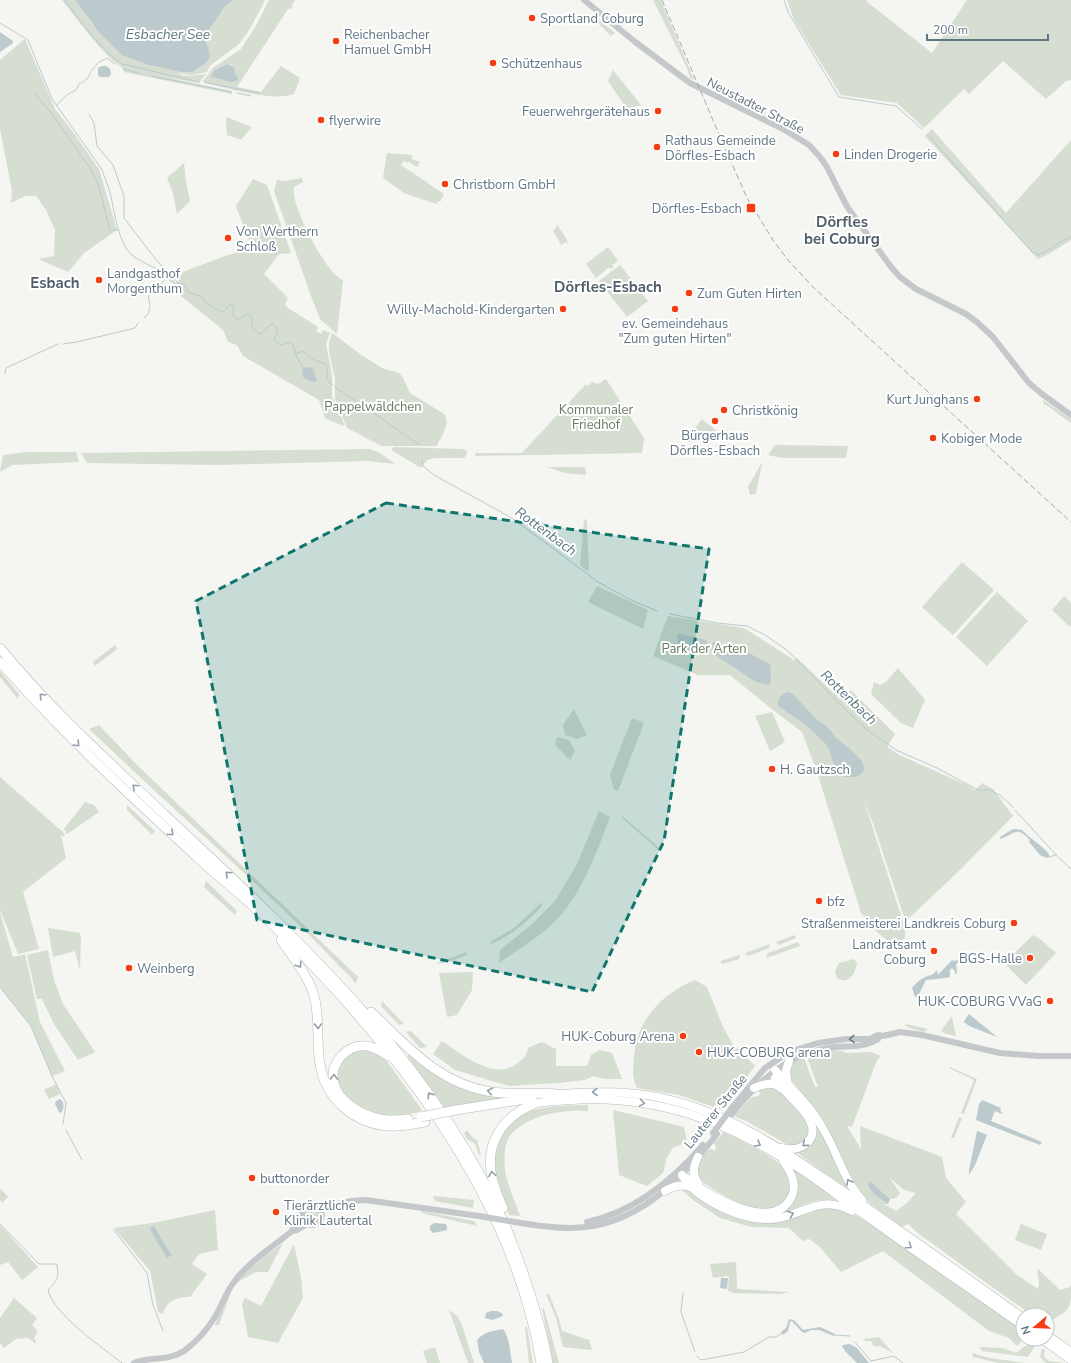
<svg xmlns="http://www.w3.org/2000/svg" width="1071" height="1363" viewBox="0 0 1071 1363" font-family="'Nunito Sans',sans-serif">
<rect width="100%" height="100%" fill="#f5f5f1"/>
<!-- green -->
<g fill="#d6ddd1" fill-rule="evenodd">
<path d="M62,0H75L94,25L96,29L149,65L180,72H193L206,63L208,46L203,37L214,23L225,6L233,0H265L250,29L239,44L211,65H210L207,72L192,75L177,73C186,78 196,75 206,74L199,83L160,76L232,91V94L124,72C122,65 116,64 111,59C93,41 78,20 62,0Z"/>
<path d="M269,0H295L291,6H293L292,8L288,9L237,87L261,92L281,66L300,78L294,94C274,102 227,88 205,83L203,81L213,68L241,49L257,24ZM230,64L235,68L234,72L222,80L213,78L214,70L225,65Z"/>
<path d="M653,0H661L694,80L690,78L687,68Z"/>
<path d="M787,0H867L866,1L932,53L967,0H1071V80L1066,81L1046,99L1003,61L969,94L964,89L924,128L897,103L841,95L794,20Z"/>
<path d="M593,15L615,33L611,36L592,17Z"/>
<path d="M25,39L55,109L73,132L99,169L117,230L84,253L68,272L38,259L54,256L55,230L46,210L36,196H25L11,203L12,191L0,129V60Z"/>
<path d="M613,70L641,105L627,109L608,81Z"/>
<path d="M226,117L252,127L241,140L227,135Z"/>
<path d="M932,129L1006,213L1071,140V240L1047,255L1038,259L925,136Z"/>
<path d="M387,153L412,155V159L420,162L417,167L409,162L408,163L404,161L401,165L444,194L440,202L438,201L436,204L404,193L383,178Z"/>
<path d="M184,163L186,182L190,201L177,214L173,193L167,178Z"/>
<path d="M302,178L303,182L294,187C294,190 294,193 294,196C297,214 326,274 343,280L337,334L320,319L311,296L274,191L277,180L285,181Z"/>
<path d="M253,179L267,185L291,253L279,254L264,274L288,298L285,304L288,308L318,327L316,331L321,334L323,330L330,333L326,344L332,375V396L344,424L343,426L325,418L319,400L243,356L237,345L228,342L223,330L181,296L184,292L168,280V278L171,277L177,284L183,272L225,256L252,248L236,206Z"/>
<path d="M557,225L558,226L566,238L568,244L565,242L561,245L553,230L556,228Z"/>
<path d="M608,247L618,261L612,265L614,267L611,269L609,267L596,278L586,264Z"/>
<path d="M620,265L648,301L627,317L599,281Z"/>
<path d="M332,333L360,354L382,368L399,373L402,376L410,393L444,414C451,424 441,436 437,446H382L347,428L335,399V379L329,352V343Z"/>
<path d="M606,379L644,438L642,453L475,456L476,453H522L586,384L588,386L592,382L598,384Z"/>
<path d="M1043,400L1071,419V423L1045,404L1044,405Z"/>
<path d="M702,419L718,432L710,442H684Z"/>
<path d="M775,445L848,446L846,458H782L768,455Z"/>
<path d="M394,447L463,449L466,450L467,453L465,457L462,458H435L427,460L421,468L391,450Z"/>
<path d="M370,449L380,453L395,464L368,461L215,465L87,463L81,453Z"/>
<path d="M27,452H76L79,462L12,465L0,472L3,455Z"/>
<path d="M761,464H762L756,493L755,494L750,495L748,487Z"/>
<path d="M547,467H585L586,475L565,473Z"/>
<path d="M584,519L586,520L587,522L589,569L587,571L580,565Z"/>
<path d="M962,562L994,590L953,635L922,607Z"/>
<path d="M597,586L648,610L643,629L588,602Z"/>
<path d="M997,592L1028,621L987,666L956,637Z"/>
<path d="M1064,596L1071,603V625L1070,627L1052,610Z"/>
<path d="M668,616L744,628L794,660L797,658L840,699L851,690L895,734L887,747L899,755L967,785L975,790L982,783L993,789L1013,816L961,869L907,920H905L874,826L863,798L905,928V938L893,945L877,932L861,913L817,772L802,732L773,710L730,675H698L653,656Z"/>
<path d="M115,645L117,649L95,666L93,662Z"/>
<path d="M898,668L925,700L913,728L901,723L871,694L874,682L880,685L886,682Z"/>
<path d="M0,671L19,694L18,699L0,677Z"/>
<path d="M574,709L587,735L577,739L565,735L563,725Z"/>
<path d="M772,712L785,742L770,751L755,716Z"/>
<path d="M632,718L644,723L618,791L614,790L610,775Z"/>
<path d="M99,725L136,764L358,977L355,984C352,976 345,972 339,966C325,951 310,935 295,921C227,856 157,794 89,729Z"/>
<path d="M557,737L569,740L575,751L570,760L555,745Z"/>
<path d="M0,777L64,833L65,836L64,837L62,835H61L66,858L23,892L39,949L18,954L0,910Z"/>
<path d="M85,802L94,805L99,812L67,834L64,829Z"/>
<path d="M127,805L155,831L152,835L127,810Z"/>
<path d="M599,811L610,817C595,856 580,901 547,929C532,941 515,952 499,963L500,950L531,925L555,901L577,864Z"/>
<path d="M622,816L655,844L660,850L659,851L653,845L621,817Z"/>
<path d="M206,881L237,911L235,915L204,887Z"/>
<path d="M542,902V906C526,923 513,934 492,944L490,942L514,928Z"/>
<path d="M0,912L13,957L25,954L40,1022L65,1071L52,1076L31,1026L0,987Z"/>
<path d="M48,928L80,933L81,939L80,970L75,951L53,957Z"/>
<path d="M795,935L796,938L779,945L776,942Z"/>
<path d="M1033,935L1040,939L1056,953L1026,985L1004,963Z"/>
<path d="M798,942L800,946L766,958L768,953Z"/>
<path d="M770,944L769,948L748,956L745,953Z"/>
<path d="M48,950L54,980L63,1004L95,1052L78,1060L54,1024L42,999H37L27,955Z"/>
<path d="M467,952V955L448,962L438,964L439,962Z"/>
<path d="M740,955L739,959L722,964L721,963V961Z"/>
<path d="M854,959L857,963C856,973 848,986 837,978L835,971L839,963Z"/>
<path d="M473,972L472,990L457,1015L447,1017L439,973Z"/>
<path d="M695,980L707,987L723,1027L733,1045L755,1066L722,1110L679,1095L637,1088C632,1076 633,1071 634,1058C636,1021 661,994 695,980Z"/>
<path d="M382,1001L404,1024L399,1025L381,1006Z"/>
<path d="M951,1017H952L956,1036L946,1034L941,1031Z"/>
<path d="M906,1024L928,1029L924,1032L909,1028L905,1025Z"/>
<path d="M411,1031L427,1047L420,1048L406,1032Z"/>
<path d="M442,1041C462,1054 494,1082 518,1063C524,1058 527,1056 528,1048L542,1042L556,1049V1066H587L591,1055L600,1050L612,1053L622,1079H604L593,1076L585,1080L558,1083L509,1086L455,1070L433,1054Z"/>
<path d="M360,1048L374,1051L386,1060L422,1110L419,1112L401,1116L378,1115L360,1107L343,1093L336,1076L341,1058Z"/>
<path d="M832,1050L843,1051L846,1053L871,1052L881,1056L877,1060L852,1127L847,1126L861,1149L860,1126L942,1157L946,1178L966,1202L956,1214L1017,1275L1038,1289L1039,1283L1037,1268L1060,1290L1070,1287L1071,1285C1071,1310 1071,1308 1051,1321L1047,1319V1315H1032L985,1282L919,1234L908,1224L902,1227L872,1205L860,1194L851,1181L816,1110L789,1077V1066L793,1062L804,1058L815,1087H818L808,1060L812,1055ZM889,1177L904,1190L916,1193L906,1204L896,1211L884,1204H888L870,1181L890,1199C895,1199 898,1197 900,1193Z"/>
<path d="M408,1054L428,1070L449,1081L500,1096L501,1099L445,1108L408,1057Z"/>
<path d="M950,1067L977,1079L964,1114L961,1113L974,1080L949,1068Z"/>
<path d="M56,1084L60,1094L49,1099L44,1090Z"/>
<path d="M769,1085L780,1090L804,1117L808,1124L809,1131L807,1137L803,1142L799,1145H788L748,1122L734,1116L751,1098L760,1095L759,1090Z"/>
<path d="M588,1105V1111C562,1110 531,1114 511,1134C504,1142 504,1160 505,1170C506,1181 516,1204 520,1216L509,1215C504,1201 497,1185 495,1170C494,1161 496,1152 499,1143C511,1104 554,1106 588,1105Z"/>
<path d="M613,1110L684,1127L687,1142L673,1148L667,1157L663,1173L647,1186L619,1175Z"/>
<path d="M959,1117L962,1118L954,1138H951Z"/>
<path d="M814,1121L820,1128L848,1188H846L796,1152C815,1148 815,1138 814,1121Z"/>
<path d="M467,1130L473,1138L477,1140L481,1155H479L475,1144L467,1139L464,1133Z"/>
<path d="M724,1132C738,1139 785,1161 789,1175C792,1184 790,1194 784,1201C780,1205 775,1209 769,1209C764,1210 758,1210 753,1209C744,1207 702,1185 698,1177C693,1168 701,1154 710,1149L715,1151L716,1147L714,1143Z"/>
<path d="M792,1168L838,1200C831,1202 823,1199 815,1201C800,1205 787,1213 772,1216L792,1200Z"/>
<path d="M682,1187L758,1221L830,1206L848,1211L868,1222L1023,1330V1339L1017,1346L1009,1338L989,1331L883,1251L841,1272L819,1246L809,1239L803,1241L789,1228L751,1227L720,1218L693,1200L684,1192Z"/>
<path d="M0,1188L8,1197L2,1203L0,1200Z"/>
<path d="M433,1196L474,1200L473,1208L435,1201Z"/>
<circle cx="313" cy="1216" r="8"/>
<path d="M215,1210L218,1250L199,1254L192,1264L207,1274L190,1297C177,1297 167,1300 163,1314L158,1312L150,1271L114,1228L153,1223Z"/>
<path d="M421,1211L474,1221L477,1226L422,1213Z"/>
<path d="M1021,1224L1047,1234L1041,1250L1015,1240Z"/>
<path d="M0,1225L38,1267L22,1280L8,1262L0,1265Z"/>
<path d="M283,1243L268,1272H256L234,1284L219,1325H215C221,1311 225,1294 235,1283C248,1267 267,1255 283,1243Z"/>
<path d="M294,1244L301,1277L303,1298L278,1343L248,1337L242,1304L245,1298L261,1306Z"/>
<path d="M736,1262L737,1289L790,1292L781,1294L734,1293L728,1291L729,1276L713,1278L710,1264Z"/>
<path d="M546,1294H549L559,1319L562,1331L589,1340L592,1350L563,1347L556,1318Z"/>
<path d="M14,1298L37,1318L32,1325L38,1331L34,1338L36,1341L35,1343L28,1338L16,1339L4,1348L0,1343V1318Z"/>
<path d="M542,1308L544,1309L559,1363H553Z"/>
<path d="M449,1310L457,1316L462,1325L474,1363H468Z"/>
<path d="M525,1327H527L533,1363H529Z"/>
<path d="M879,1337L893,1353L880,1346L877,1347L873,1345L871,1341H865L864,1339Z"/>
<path d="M1029,1343L1035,1346L1028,1357L982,1351L979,1347L1003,1348L1016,1353Z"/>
<path d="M435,1347L440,1363H427L423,1351Z"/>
<path d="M1042,1349L1045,1350L1044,1357L1049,1361L1065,1363H1046L1040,1357Z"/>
<path d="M972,1353L990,1358L1024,1363H999L973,1357Z"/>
</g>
<!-- water -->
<g fill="#bccace">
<path d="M75,0H233L225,6L214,23L203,37L208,46L210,57L206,63L193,72H180L149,65L122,55L96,29L94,25Z"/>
<path d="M0,32L13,41V43L0,52Z"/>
<path d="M228,64L235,68L234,72L238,78L236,81L231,82L211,77L214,70Z"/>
<path d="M102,66H106L110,69L111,74L109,77H100L98,75V68Z"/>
<path d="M308,367L313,369L317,381C312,383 307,380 303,377L302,370L303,368Z"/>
<path d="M677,633L706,640L708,649C695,652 688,652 678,644Z"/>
<path d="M713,642L737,647L770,664L771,675L770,685L756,682L712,653Z"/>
<path d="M787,692L793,694L817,720L826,726L832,732L836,738L849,748L861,760L865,769L861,774L854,777H845L839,773L835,767L829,749L825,743L805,724L778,706C778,698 780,695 787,692Z"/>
<path d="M1013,829L1022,830C1031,839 1040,844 1049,854V857L1046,858L1040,855L1029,842L1030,840C1016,825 1015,834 1000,839V837Z"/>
<path d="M952,960L954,961L957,960L960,962L956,964L957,973L955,974V971L952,968L950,970V977L946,978L926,980L919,994L915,997L912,988C918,981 924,976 932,975L937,970L938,975Z"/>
<path d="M969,1014L997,1037L969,1026L964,1022L963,1023Z"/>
<path d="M60,1099C65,1102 64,1109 61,1113L59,1112L55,1104L56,1101Z"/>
<path d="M982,1100L1001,1108L1000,1111L1002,1112V1114L995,1111L991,1121L1042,1142L1040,1145L976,1120L979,1104Z"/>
<path d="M977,1131L987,1135L975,1165L969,1175V1170Z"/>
<path d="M870,1181L890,1199L888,1204L875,1195L868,1186Z"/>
<path d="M434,1223L446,1224L447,1227V1230L433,1233L430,1230V1226Z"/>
<path d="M152,1227L154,1226C160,1236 165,1246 172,1255L167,1258C162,1248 154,1239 150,1228Z"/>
<path d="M721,1278H728L727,1289L720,1288Z"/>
<path d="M491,1311H497L502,1313L503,1316L492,1320L485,1318L486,1313Z"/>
<path d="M789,1319L794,1320L803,1330L820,1327L835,1334L834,1336L819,1330H811L805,1333L802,1332L792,1321L790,1322L788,1331L783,1335L781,1332L786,1328Z"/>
<path d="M503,1329C510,1338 510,1353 512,1363H484L479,1352L477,1340C484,1332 492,1331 503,1329Z"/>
<path d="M850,1344L857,1348L869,1363H857C852,1357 846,1354 842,1346L843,1345Z"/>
</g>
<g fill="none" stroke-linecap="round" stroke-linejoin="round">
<!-- stream -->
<g stroke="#bccace" stroke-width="1">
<path d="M64,0C82,22 99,48 122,64L199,82"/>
<path d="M784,0L788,12L839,97L896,106L922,129"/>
<path d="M0,23L28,40L52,99L101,168C106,180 111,193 113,207C116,221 119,238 128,251C133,258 149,265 157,269L163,266"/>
<path d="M124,69L141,74"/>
<path d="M151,76L231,92"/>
<path d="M204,82L259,93"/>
<path d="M34,93L49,110L90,168L98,184L110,230H119"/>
<path d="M237,93L251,96"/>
<path d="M57,105C62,99 68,93 76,90L79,84C91,79 88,73 96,65C98,62 103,60 107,58L115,64"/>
<path d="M89,114L94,123L97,146L113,165L124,196V218L157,261L162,266"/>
<path d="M927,134L1032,252L1039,255L1052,248L1060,242L1071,237"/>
<path d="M168,272L175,278L177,283L184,284L188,292C197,296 201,293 206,303C208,305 210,305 212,306C222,313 221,316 230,304L233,306L234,309L233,316L238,320L245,315L248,314L252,317V328L259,334C265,332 266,326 273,324L276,327L278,331L274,340L276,342L281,345L289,342L292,343L296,354C307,348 306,355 312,359C317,362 323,362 327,365V380L333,385"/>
<path d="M161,285L169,273"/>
<path d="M150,305C147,297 148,293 156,288"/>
<path d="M144,318L148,314L150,307"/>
<path d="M63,344L77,342L135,328L138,323"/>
<path d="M296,355L303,368"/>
<path d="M5,374L6,368L58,344"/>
<path d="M335,387L420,445"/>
<path d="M422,459L423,466L434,475L510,517L546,543L598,582L631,600L657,611"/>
<path d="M670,614L717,623L747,626L765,635L788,651L850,714L870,732L896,750L937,768L978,790H990L1001,796L1013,807"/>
<path d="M1015,810L1058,857L1071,869"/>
<path d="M1049,857L1056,855"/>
<path d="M0,987L31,1026L52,1076L66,1103L63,1124"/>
<path d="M66,1130L82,1160"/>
<path d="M0,1224L39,1264H57C59,1278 58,1280 48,1290C53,1314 103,1348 122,1363"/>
<path d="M114,1230L147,1273L153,1305L163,1331"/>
<path d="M683,1293L681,1312L695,1352"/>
<path d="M834,1335L850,1336"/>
<path d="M855,1342L871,1361L894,1356L903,1363"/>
<path d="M697,1356L701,1360L744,1352L769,1337H776L782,1333"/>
</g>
<defs>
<g id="trunk">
<path d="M775,1070C791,1089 810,1105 822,1127C837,1151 843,1179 862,1200"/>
<path d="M775,1078C778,1082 781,1086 784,1090C795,1103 825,1125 807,1143C800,1150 790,1150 781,1148"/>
<path d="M788,1084L786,1071L789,1061"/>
<path d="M754,1088C765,1084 772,1081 781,1088"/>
<path d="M557,1094C593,1092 626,1090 662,1098C735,1114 790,1155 850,1196C908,1236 966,1277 1023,1318"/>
<path d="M536,1103C562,1100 588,1098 615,1100C688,1105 745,1133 805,1172C827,1187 847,1203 869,1218C920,1255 972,1290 1023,1326"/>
<path d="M682,1175C697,1201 748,1224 779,1218C808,1212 821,1195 852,1211"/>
<path d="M685,1177C693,1181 698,1186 705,1191C727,1204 774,1229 791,1198C798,1185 791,1172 783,1161"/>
<path d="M698,1183C692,1173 693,1167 698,1157"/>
<path d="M665,1191C674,1186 680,1184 690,1187"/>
<path d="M1047,1335L1071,1352"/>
<path d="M1042,1339L1071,1360"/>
</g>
<g id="motorway">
<path d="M0,648C50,709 108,761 165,815C293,935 431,1059 504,1223C510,1235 514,1249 519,1261C531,1295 542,1328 548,1363"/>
<path d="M0,662C61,731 128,794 196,856C218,877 242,895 264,916C388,1037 512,1188 541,1363"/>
<path d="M281,940C294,959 310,977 315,1000C320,1021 316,1043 320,1064C325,1098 354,1124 389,1126C401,1127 413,1124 425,1122"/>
<path d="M371,1012C408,1047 439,1084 492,1092C514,1095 535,1092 557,1094"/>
<path d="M389,1056C382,1052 375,1047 367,1046C347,1044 329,1063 334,1083C338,1102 363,1116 380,1119C389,1121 399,1120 408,1119"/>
<path d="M456,1110L532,1098"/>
<path d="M503,1208C499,1199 495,1190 493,1181C483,1145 502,1116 536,1103"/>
</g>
</defs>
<!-- trunk casing -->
<use href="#trunk" stroke="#b6babd" stroke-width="9"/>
<!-- motorway casing -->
<use href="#motorway" stroke="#b6babd" stroke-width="10"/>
<!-- tertiary -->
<g stroke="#c4c8cb" stroke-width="6">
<path d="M584,0L634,41L690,83L783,129L809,145L820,157L827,167L840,193L848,208L891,267L900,277L916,289L966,314L978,323L993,337L1029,383L1042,394L1071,415"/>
<path d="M731,1109L765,1068L789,1052L818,1043L846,1039H870L878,1035L883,1036L900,1032L922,1035L1000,1053L1039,1056H1071"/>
<path d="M728,1119C754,1086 784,1055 828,1048C846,1045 862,1049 878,1039"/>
<circle cx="312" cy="1215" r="10"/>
<path d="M319,1208L351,1201L366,1200L479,1216"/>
<path d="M515,1222C533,1225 552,1228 570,1228C635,1228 679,1182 717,1134"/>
<path d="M587,1222C634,1212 672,1181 703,1145"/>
<path d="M292,1231L297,1230L307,1224"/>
<path d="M134,1363C150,1356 167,1362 184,1351C196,1342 207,1330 215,1317C222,1305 226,1292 234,1282C247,1263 274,1246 292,1231L293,1228L303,1219"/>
</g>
<!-- trunk -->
<use href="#trunk" stroke="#fff" stroke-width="8"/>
<!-- motorway -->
<use href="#motorway" stroke="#fff" stroke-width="9"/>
<!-- rail -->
<path stroke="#a2a9af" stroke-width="1" stroke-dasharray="6 3" stroke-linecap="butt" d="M662,0L715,125L747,198L773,240L787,259L814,288L1071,522"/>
<defs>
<path id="motorway-bridge" d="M421,1117L456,1110"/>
</defs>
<!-- motorway-bridge casing -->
<use href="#motorway-bridge" stroke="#b6babd" stroke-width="10" stroke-linecap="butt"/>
<!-- tertiary-bridge -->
<g stroke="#c4c8cb" stroke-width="6">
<path d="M713,1133L731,1109"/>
<path d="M479,1216L515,1222"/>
</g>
<!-- motorway-bridge -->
<use href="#motorway-bridge" stroke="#fff" stroke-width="9"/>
</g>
<!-- one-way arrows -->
<defs><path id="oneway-chevron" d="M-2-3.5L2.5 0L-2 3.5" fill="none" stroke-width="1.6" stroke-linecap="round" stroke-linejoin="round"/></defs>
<g stroke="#909faa">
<use href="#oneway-chevron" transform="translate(42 696) rotate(-134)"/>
<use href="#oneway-chevron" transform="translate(77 744) rotate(46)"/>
<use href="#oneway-chevron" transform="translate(135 787) rotate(-137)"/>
<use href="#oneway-chevron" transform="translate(171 833) rotate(43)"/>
<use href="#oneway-chevron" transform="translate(228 874) rotate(-137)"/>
<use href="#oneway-chevron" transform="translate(299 965) rotate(56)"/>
<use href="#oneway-chevron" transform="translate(318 1026) rotate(88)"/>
<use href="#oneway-chevron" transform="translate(334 1077) rotate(-88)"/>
<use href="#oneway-chevron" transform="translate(490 1091) rotate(-169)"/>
<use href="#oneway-chevron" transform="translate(595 1092) rotate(177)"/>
<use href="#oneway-chevron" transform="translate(430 1095) rotate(-124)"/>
<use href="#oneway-chevron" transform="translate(642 1103) rotate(9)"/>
<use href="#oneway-chevron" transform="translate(758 1144) rotate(30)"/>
<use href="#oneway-chevron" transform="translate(805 1144) rotate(140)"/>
<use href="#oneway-chevron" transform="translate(492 1174) rotate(-98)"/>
<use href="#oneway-chevron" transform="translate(849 1182) rotate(-119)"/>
<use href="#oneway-chevron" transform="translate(791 1214) rotate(-20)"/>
<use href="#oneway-chevron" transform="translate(909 1246) rotate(35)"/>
</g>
<use stroke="#667a88" href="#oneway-chevron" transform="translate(852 1039) rotate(178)"/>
<!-- marked area -->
<path fill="#0f766e" fill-opacity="0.2" stroke="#0f766e" stroke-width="3" stroke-dasharray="8 5" stroke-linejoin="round" d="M386,503L709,549L664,841L592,992L257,920L196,601Z"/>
<!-- markers -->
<g fill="#f43d12" stroke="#fff" stroke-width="1.5">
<circle cx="532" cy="18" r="4"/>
<circle cx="336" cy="41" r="4"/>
<circle cx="493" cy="63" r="4"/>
<circle cx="658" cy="111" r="4"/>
<circle cx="321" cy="120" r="4"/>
<circle cx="657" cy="147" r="4"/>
<circle cx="836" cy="154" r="4"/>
<circle cx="445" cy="184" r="4"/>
<rect x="746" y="203" width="10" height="10" rx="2"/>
<circle cx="228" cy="238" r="4"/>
<circle cx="99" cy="280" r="4"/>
<circle cx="689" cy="293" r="4"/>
<circle cx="563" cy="309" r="4"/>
<circle cx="675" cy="309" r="4"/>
<circle cx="977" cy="399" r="4"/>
<circle cx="724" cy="410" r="4"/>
<circle cx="715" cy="421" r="4"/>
<circle cx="933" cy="438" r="4"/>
<circle cx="772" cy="769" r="4"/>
<circle cx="819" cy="901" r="4"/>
<circle cx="1014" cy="923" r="4"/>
<circle cx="934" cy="951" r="4"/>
<circle cx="1030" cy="958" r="4"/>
<circle cx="129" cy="968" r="4"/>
<circle cx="1050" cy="1001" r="4"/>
<circle cx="683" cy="1036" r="4"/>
<circle cx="699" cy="1052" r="4"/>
<circle cx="252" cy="1178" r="4"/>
<circle cx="276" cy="1212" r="4"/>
</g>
<g text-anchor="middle" stroke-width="4" stroke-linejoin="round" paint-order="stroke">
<!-- poi labels -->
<g font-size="13" fill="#617685" stroke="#fff" text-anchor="start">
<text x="540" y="23">Sportland Coburg</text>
<text x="344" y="39">Reichenbacher<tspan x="344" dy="15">Hamuel GmbH</tspan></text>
<text x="501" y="68">Schützenhaus</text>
<text x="650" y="116" text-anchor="end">Feuerwehrgerätehaus</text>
<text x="329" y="125">flyerwire</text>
<text x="665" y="145">Rathaus Gemeinde<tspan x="665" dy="15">Dörfles-Esbach</tspan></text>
<text x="844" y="159">Linden Drogerie</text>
<text x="453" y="189">Christborn GmbH</text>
<text x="742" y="213" text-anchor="end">Dörfles-Esbach</text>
<text x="236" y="236">Von Werthern<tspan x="236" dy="15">Schloß</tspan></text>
<text x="107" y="278">Landgasthof<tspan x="107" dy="15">Morgenthum</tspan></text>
<text x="697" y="298">Zum Guten Hirten</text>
<text x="555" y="314" text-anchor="end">Willy-Machold-Kindergarten</text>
<text x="675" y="328" text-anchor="middle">ev. Gemeindehaus<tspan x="675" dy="15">"Zum guten Hirten"</tspan></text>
<text x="969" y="404" text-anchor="end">Kurt Junghans</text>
<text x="732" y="415">Christkönig</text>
<text x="715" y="440" text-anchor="middle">Bürgerhaus<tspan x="715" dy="15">Dörfles-Esbach</tspan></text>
<text x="941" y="443">Kobiger Mode</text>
<text x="780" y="774">H. Gautzsch</text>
<text x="827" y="906">bfz</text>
<text x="1006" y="928" text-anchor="end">Straßenmeisterei Landkreis Coburg</text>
<text x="926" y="949" text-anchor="end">Landratsamt<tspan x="926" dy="15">Coburg</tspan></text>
<text x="1022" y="963" text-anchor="end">BGS-Halle</text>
<text x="137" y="973">Weinberg</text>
<text x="1042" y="1006" text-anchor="end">HUK-COBURG VVaG</text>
<text x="675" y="1041" text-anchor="end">HUK-Coburg Arena</text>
<text x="707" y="1057">HUK-COBURG arena</text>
<text x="260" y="1183">buttonorder</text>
<text x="284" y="1210">Tierärztliche<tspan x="284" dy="15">Klinik Lautertal</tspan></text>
</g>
<!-- street labels -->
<g font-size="13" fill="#617685" stroke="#fff">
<text transform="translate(756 105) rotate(27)" y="5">Neustadter Straße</text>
<text transform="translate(715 1111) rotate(-51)" y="5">Lauterer Straße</text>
</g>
<!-- park labels -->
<g font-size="13" fill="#677b60" stroke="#fff">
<text x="373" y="411">Pappelwäldchen</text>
<text x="596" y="414">Kommunaler<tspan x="596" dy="15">Friedhof</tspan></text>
<text x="704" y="653">Park der Arten</text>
</g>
<!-- water labels -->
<g font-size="14" font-style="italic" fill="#5c7a83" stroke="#fff">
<text x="168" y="39">Esbacher See</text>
<text transform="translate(546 531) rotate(36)" y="5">Rottenbach</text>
<text transform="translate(849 697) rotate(44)" y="5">Rottenbach</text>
</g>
<!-- quarter labels -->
<g font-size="15" font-weight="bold" fill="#505f69" stroke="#fff">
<text x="842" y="227">Dörfles<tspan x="842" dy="17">bei Coburg</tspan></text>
<text x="55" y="288">Esbach</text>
<text x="608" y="292">Dörfles-Esbach</text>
</g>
</g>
<!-- north arrow -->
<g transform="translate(1035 1327) rotate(251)"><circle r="19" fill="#ffffff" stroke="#c0c8ce"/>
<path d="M0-3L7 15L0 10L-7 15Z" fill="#f43d12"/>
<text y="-6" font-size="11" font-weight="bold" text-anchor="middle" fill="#617685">N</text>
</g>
<!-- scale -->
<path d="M927 34v6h121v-6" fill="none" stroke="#617685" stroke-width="2"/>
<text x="933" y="34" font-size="12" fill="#617685" stroke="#ffffff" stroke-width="3" paint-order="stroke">200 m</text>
</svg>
